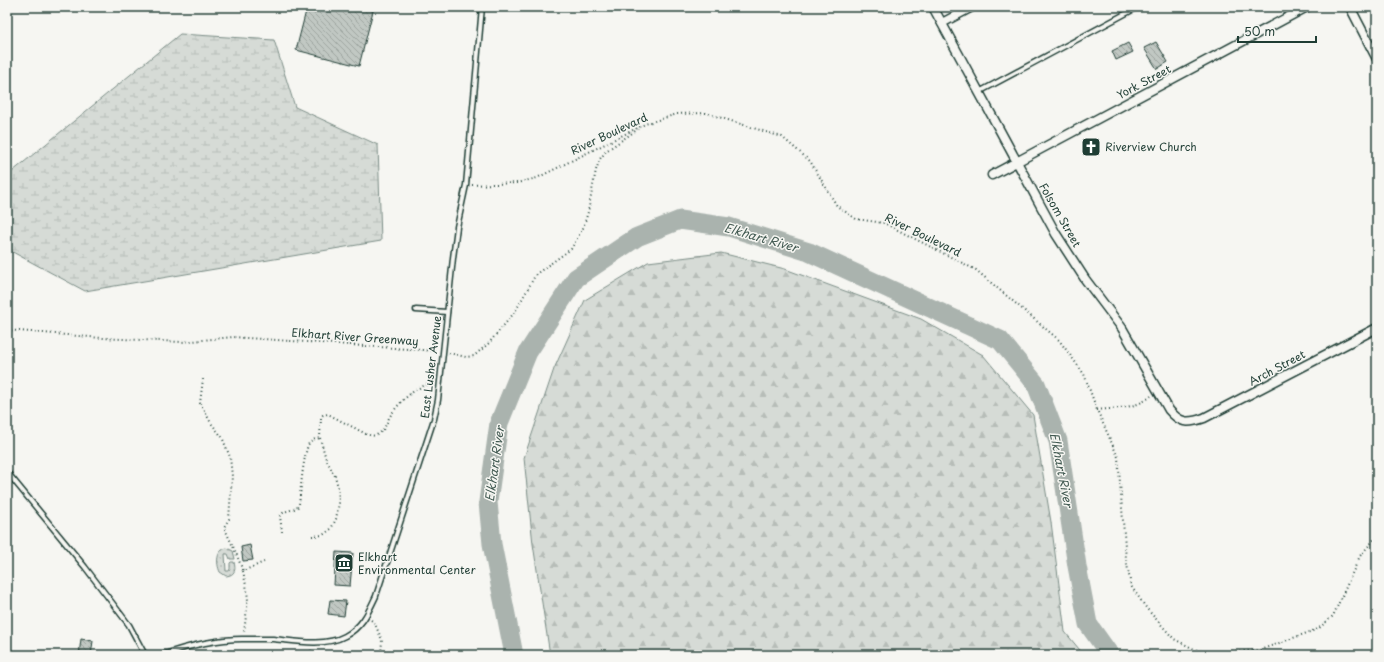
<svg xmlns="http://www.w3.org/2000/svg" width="1384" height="662" viewBox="0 0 1384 662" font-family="'Playpen Sans',sans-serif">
<defs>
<pattern id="forest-firs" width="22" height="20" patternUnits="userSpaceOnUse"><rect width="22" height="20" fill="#d6dbd6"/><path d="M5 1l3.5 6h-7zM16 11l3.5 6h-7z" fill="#b7bdb8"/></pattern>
<pattern id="wetland-marsh" width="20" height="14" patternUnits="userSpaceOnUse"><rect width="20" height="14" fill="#d6dbd6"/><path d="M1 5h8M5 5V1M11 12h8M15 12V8" fill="none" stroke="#b7bdb8"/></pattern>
<pattern id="park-dots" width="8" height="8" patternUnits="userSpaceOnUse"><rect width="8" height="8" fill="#d6dbd6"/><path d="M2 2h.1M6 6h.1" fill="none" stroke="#b7bdb8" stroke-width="1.8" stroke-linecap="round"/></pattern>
<pattern id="building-back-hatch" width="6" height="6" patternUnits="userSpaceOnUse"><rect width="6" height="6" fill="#c1c8c3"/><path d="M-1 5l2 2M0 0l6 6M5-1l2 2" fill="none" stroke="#9ca49f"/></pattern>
</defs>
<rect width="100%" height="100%" fill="#f6f6f2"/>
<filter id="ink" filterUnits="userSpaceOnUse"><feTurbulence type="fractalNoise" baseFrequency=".025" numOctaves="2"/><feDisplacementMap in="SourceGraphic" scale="8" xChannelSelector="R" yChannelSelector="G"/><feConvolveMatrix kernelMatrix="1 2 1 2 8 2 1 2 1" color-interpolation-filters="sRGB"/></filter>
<g filter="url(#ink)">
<!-- forest -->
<path fill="url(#forest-firs)" stroke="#7a8c85" d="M721,253L785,269L921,319L983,355L1033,415L1051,522L1065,632L1084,655H550L533,544L524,458L554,369L585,300L648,262Z"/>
<!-- wetland -->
<path fill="url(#wetland-marsh)" stroke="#7a8c85" d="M180,34L274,40L295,107L378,145L381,241L85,291L7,249V176Z"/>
<!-- park -->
<path fill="url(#park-dots)" stroke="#7a8c85" d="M227,548L233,551L235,559H230L228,554H225L226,571H229L230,569V563L231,562H234C236,570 235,575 226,576L220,572C216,563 216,550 227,548Z"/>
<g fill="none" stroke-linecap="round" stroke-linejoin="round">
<!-- river -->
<path stroke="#aab3ae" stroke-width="19" d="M514,655L492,544L488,502L499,423L528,352L576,278L637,237L680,220L729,227L809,252L1000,340L1036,384L1058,441L1077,566L1088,624L1110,655"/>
</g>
<!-- building -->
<g fill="url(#building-back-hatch)" stroke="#1f3d34">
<path d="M307,7H374L359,66L296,50Z"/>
<path d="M1156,42L1168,62L1157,69L1144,48Z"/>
<path d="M1128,43L1133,52L1116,60L1112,51Z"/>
<path d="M250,545L253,560L243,561L241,547Z"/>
<path d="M336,552L353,553L350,586L334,585Z"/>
<path d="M330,600L346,601L344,616L328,614Z"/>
<path d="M81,639L93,641L91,655H79Z"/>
</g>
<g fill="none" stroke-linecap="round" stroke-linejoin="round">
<defs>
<g id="lane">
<path d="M979,92L1138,7"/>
<path d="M416,310L447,312"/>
<path d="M7,472L85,567L129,625L145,655"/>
<path d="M162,655C188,646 214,639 242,639C252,639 263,639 273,639C294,641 325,647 345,636C362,627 368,613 376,596L434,419L438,400L453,258L457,227L466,185L482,7"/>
</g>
<g id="street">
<path d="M933,7L1056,234L1085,279L1122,328L1169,410C1180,423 1187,424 1204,418L1377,328"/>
<path d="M1350,7L1377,59"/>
<path d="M942,23L972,7"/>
<path d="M992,175L1307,7"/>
</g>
</defs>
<!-- lane casing -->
<use href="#lane" stroke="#1f3d34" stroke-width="7"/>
<!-- street casing -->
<use href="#street" stroke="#1f3d34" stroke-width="11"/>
<!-- path -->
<g stroke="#1f3d34" stroke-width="2" stroke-dasharray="1 3" stroke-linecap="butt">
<path d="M472,185L517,183L537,178L645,124L677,114L706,113L782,137L810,161L837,206L856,219L884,223L976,270L1059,340L1084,374L1097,410L1118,457L1126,559L1131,586L1147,609L1174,639L1194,649L1208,653L1260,650L1318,629L1333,616L1360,556L1377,536"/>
<path d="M7,330L102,338L182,342L233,337L437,351"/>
<path d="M449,353L466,357L474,356L489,343L515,312L536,274L571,249L583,228L588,212L596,170L600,159L606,151L638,129"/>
<path d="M203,379L200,403L211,423L222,437L230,457L232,476L229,519L224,527L236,553L243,571L264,562"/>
<path d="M1097,410C1116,408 1136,409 1151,396"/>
<path d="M282,532L280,516L284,512L297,508L299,504C301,489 303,456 309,443C312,439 316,439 320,438"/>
<path d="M312,536L323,535L331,529L336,519L339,503L338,487L335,476L326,459L320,438L321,417L323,415L328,414L366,434C370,435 374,437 378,434C384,431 386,424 389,418C398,403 415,386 433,383"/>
<path d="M243,571L247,590L248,600L244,632"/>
<path d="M371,620L374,622L382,640L381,655"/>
<path d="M311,655V648"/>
</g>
<!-- lane -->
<use href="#lane" stroke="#f6f6f2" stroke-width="4"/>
<!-- street -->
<use href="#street" stroke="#f6f6f2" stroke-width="8"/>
</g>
</g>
<!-- icons -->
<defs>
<symbol id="church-square" viewBox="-11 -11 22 22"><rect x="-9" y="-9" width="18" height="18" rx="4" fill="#1f3d34" stroke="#f6f6f2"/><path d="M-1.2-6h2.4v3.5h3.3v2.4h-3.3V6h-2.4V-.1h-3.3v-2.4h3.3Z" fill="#fff"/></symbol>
<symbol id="museum-square" viewBox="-11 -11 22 22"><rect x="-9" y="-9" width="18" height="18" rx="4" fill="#1f3d34" stroke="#f6f6f2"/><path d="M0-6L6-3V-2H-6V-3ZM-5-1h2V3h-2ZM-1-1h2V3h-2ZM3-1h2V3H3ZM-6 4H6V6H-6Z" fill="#fff"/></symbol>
</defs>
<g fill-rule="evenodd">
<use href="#church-square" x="1080" y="136" width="22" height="22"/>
<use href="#museum-square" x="333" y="552" width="22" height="22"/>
</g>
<g text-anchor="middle" stroke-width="3" stroke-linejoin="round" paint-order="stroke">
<!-- street labels -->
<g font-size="11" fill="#1f3d34" stroke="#f6f6f2">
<text transform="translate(1144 82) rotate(-28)" y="4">York Street</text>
<text transform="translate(609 134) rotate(-25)" y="4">River Boulevard</text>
<text transform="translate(1060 215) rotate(60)" y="4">Folsom Street</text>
<text transform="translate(923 235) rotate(26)" y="4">River Boulevard</text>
<text transform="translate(355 337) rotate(4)" y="4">Elkhart River Greenway</text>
<text transform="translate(431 367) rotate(-83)" y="4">East Lusher Avenue</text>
<text transform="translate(1277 368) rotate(-28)" y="4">Arch Street</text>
</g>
<!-- poi labels -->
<g font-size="11" fill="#1f3d34" stroke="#f6f6f2" text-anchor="start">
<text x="1105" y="151">Riverview Church</text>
<text x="358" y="561">Elkhart<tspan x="358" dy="13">Environmental Center</tspan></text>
</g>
<!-- water labels -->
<g font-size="12" font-style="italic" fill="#425a52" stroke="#f6f6f2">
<text transform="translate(761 238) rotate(16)" y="4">Elkhart River</text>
<text transform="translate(495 464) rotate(-82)" y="4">Elkhart River</text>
<text transform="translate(1061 470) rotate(79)" y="4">Elkhart River</text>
</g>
</g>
<!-- margin -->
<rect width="1384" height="662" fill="none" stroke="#f6f6f2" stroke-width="24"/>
<rect x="12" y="12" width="1360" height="638" fill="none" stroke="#1f3d34" stroke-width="1.5" filter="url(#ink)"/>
<!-- scale -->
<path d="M1238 36v6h78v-6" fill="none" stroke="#1f3d34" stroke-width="2"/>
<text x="1244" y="36" font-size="12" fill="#1f3d34" stroke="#f6f6f2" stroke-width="3" paint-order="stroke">50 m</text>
</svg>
